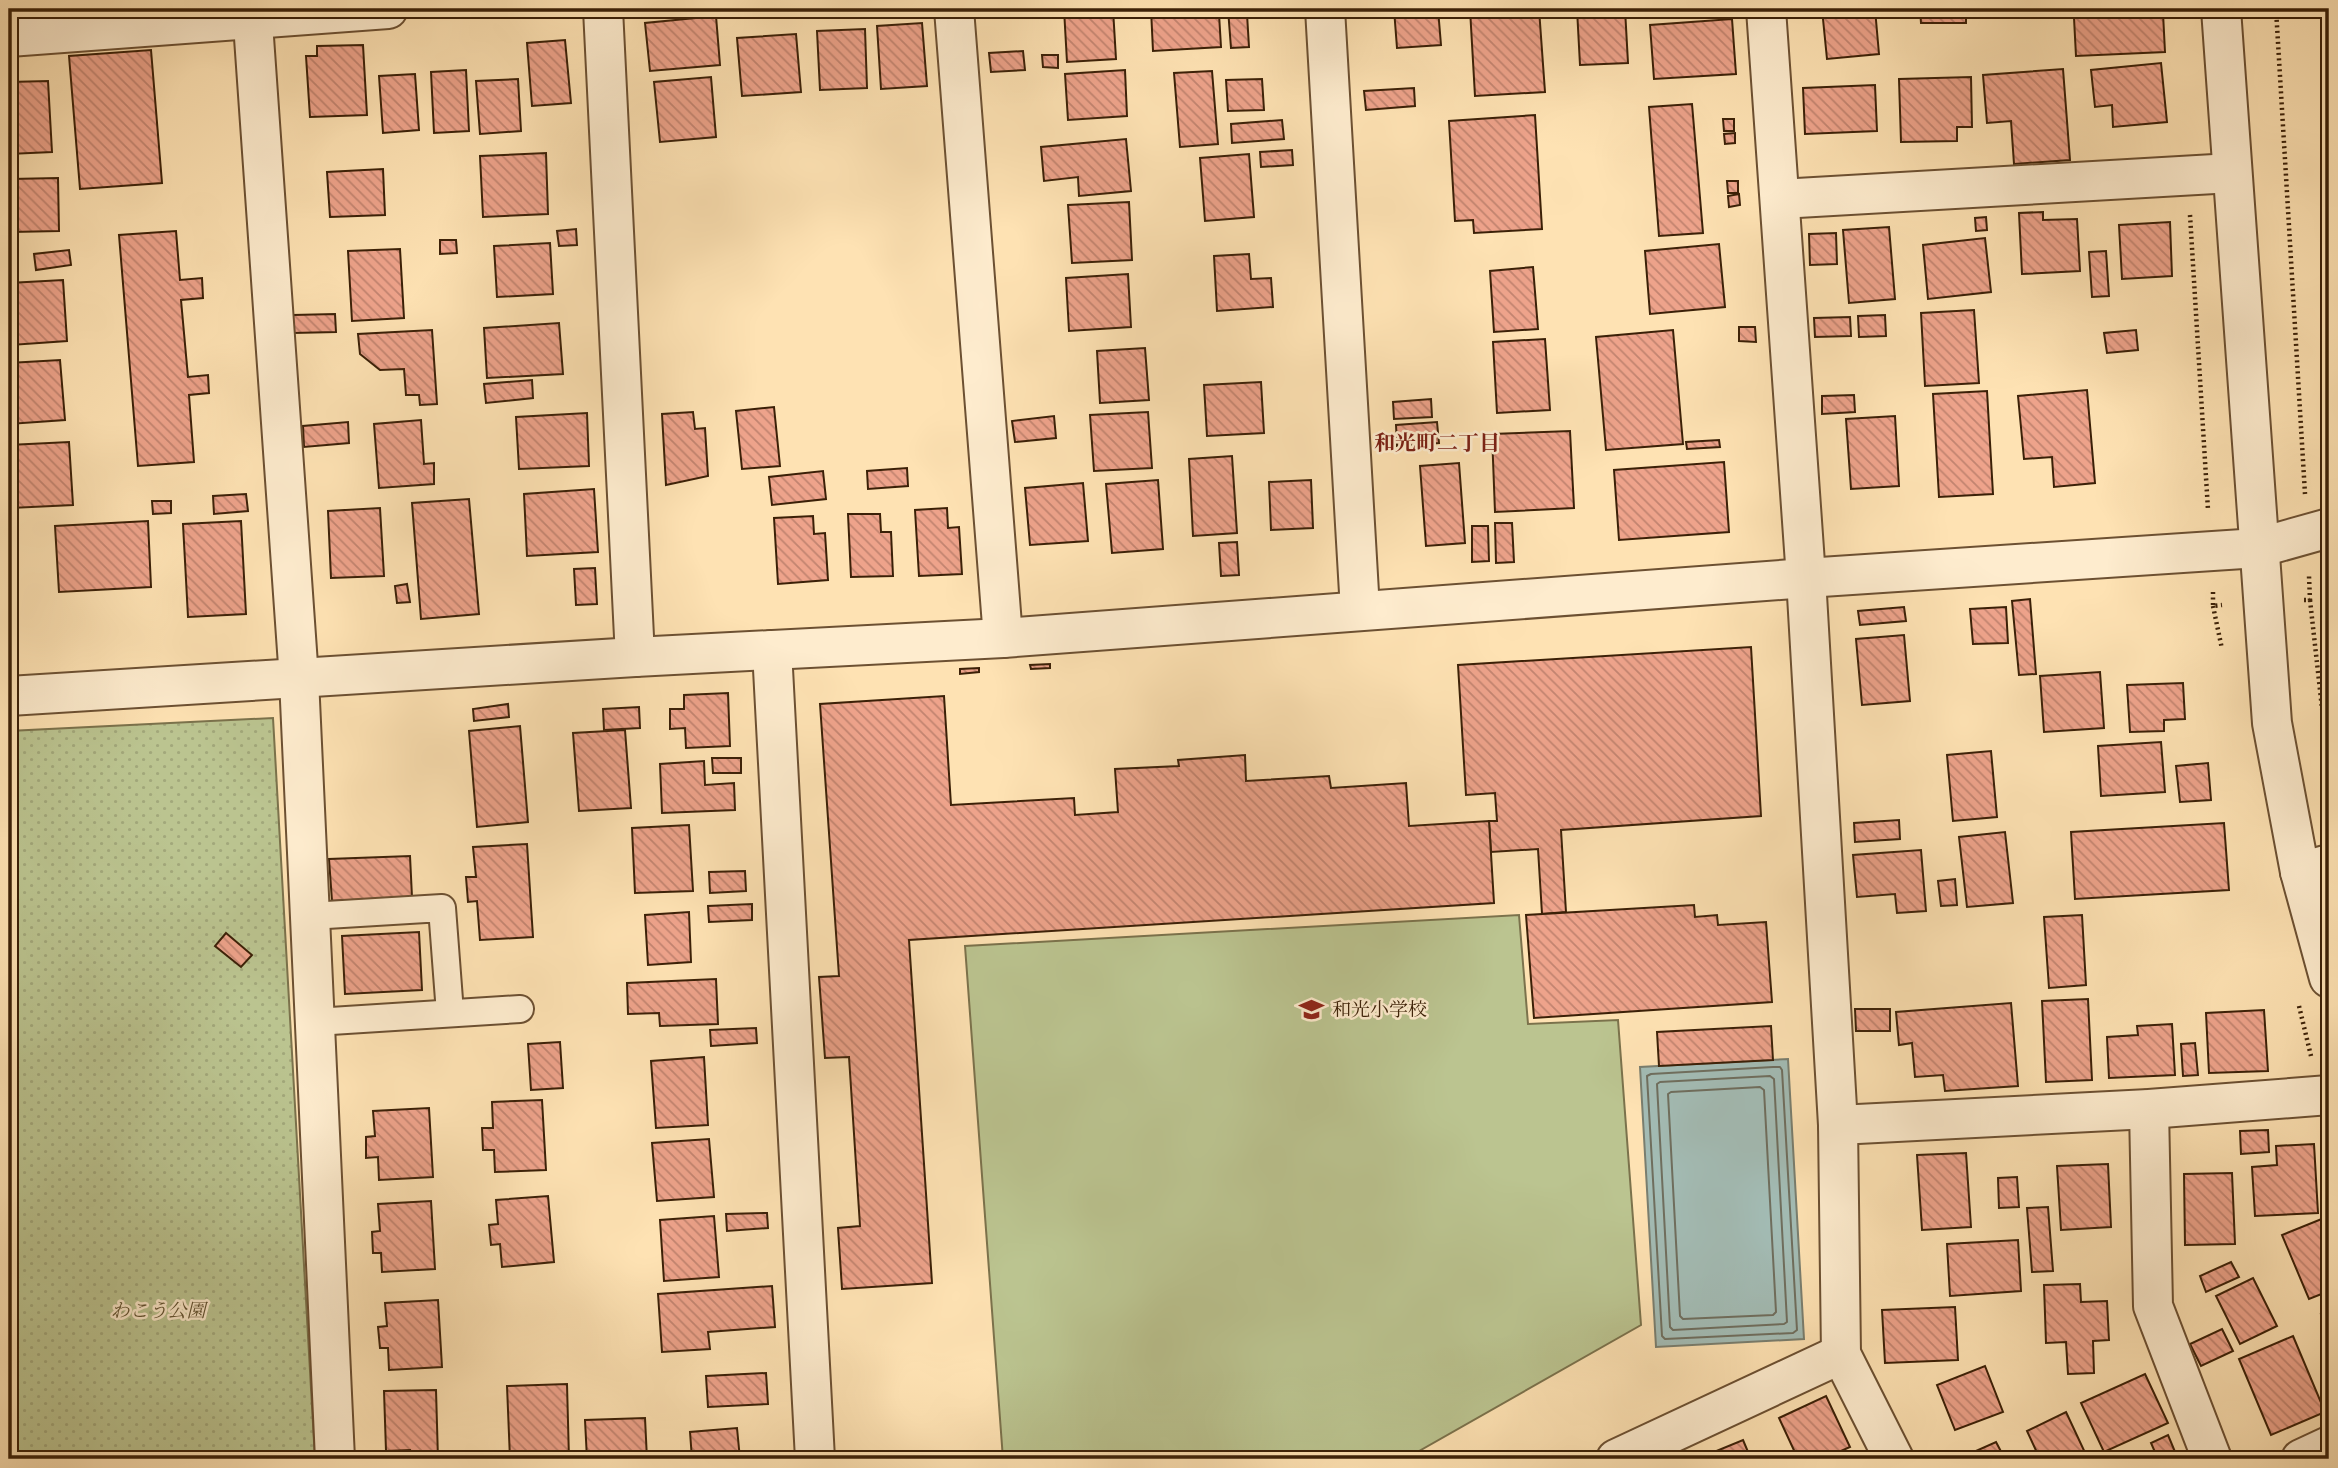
<svg xmlns="http://www.w3.org/2000/svg" width="2338" height="1468" viewBox="0 0 2338 1468" font-family="'Libre Caslon Text','Noto Serif JP',serif">
<defs>
<pattern id="park-dots" width="8" height="8" patternUnits="userSpaceOnUse" patternTransform="scale(1.75)"><rect width="8" height="8" fill="#bbc490"/><path d="M2 2h.1M6 6h.1" fill="none" stroke="#a2a87b" stroke-width="1.8" stroke-linecap="round"/></pattern>
<pattern id="building-back-hatch" width="6" height="6" patternUnits="userSpaceOnUse" patternTransform="scale(1.75)"><rect width="6" height="6" fill="#eea38b"/><path d="M-1 5l2 2M0 0l6 6M5-1l2 2" fill="none" stroke="#c28470"/></pattern>
</defs>
<rect width="100%" height="100%" fill="#fee2b3"/>
<filter id="stains"><feTurbulence type="fractalNoise" baseFrequency=".00286" numOctaves="4"/><feColorMatrix values="0 0 0 0 .2 0 0 0 0 .09 0 0 0 0 .02 0 0 0 .5 -.17"/></filter>
<radialGradient id="worn" r=".72"><stop offset=".6" stop-color="#630" stop-opacity="0"/><stop offset="1" stop-color="#630" stop-opacity=".3"/></radialGradient>
<!-- park -->
<path fill="url(#park-dots)" stroke="#7b724c" stroke-width="2" d="M273,718L315,1459H9V731Z"/>
<!-- pitch -->
<path fill="#bbc490" stroke="#7b724c" stroke-width="2" d="M1519,915L1528,1024L1618,1020L1641,1325L1412,1455L1354,1459H1003L965,946Z"/>
<!-- water -->
<path fill="#a3bcb5" stroke="#797e6f" stroke-width="2" d="M1788,1059L1804,1339L1656,1347L1640,1067Z"/>
<g fill="none" stroke-linecap="round" stroke-linejoin="round">
<!-- shore -->
<g stroke="#6f6e5e" stroke-width="2">
<path d="M1773,1067H1780L1782,1070L1797,1330L1793,1333L1665,1339L1662,1336L1647,1076L1651,1074Z"/>
<path d="M1770,1076L1774,1079L1787,1322L1784,1324L1673,1330L1670,1327L1657,1084L1660,1082Z"/>
<path d="M1760,1087L1764,1090L1776,1312L1773,1315L1683,1319L1680,1316L1668,1094L1671,1092Z"/>
</g>
</g>
<!-- building -->
<g fill="url(#building-back-hatch)" stroke="#3b2007" stroke-width="2">
<path d="M1064,9H1113L1116,59L1067,62Z"/>
<path d="M1151,9H1197V16L1219,14L1221,47L1153,51Z"/>
<path d="M1228,9H1258L1259,13L1247,14L1249,47L1231,48Z"/>
<path d="M1394,9H1438L1441,45L1397,48Z"/>
<path d="M1470,9H1539L1545,92L1475,96Z"/>
<path d="M1577,9H1625L1628,63L1580,65Z"/>
<path d="M1642,9H1714L1642,14Z"/>
<path d="M1822,9H1875L1879,54L1827,59Z"/>
<path d="M1920,9H1966V23H1921Z"/>
<path d="M1994,9H2045L1994,12Z"/>
<path d="M2163,13L2165,52L2076,56L2074,18Z"/>
<path d="M716,16L720,65L650,71L645,23Z"/>
<path d="M1732,19L1736,74L1654,79L1650,25Z"/>
<path d="M922,23L927,86L881,89L877,26Z"/>
<path d="M865,29L867,88L820,90L817,31Z"/>
<path d="M796,34L801,92L742,96L737,38Z"/>
<path d="M565,40L571,103L532,106L527,43Z"/>
<path d="M363,45L367,115L310,117L306,56H317V46Z"/>
<path d="M151,50L162,183L80,189L69,56Z"/>
<path d="M1023,51L1025,70L991,72L989,53Z"/>
<path d="M1042,55H1058V68L1043,67Z"/>
<path d="M2161,63L2167,122L2113,127L2112,105L2095,107L2091,70Z"/>
<path d="M2063,69L2070,160L2014,164L2011,121L1987,123L1983,75Z"/>
<path d="M466,70L469,131L434,133L431,72Z"/>
<path d="M1125,70L1127,116L1068,120L1065,74Z"/>
<path d="M1212,71L1218,144L1180,147L1174,73Z"/>
<path d="M415,74L419,130L383,133L379,76Z"/>
<path d="M711,77L716,137L660,142L654,82Z"/>
<path d="M1971,77L1972,127H1957V141L1901,142L1899,79Z"/>
<path d="M518,79L521,131L480,134L476,81Z"/>
<path d="M1262,79L1264,110L1228,111L1226,80Z"/>
<path d="M48,81L52,152L9,154V82Z"/>
<path d="M1875,85L1877,131L1805,134L1803,88Z"/>
<path d="M1414,88L1415,106L1366,110L1364,91Z"/>
<path d="M1692,104L1703,233L1659,236L1649,107Z"/>
<path d="M1535,115L1542,229L1474,233L1473,220L1455,221L1449,121Z"/>
<path d="M1723,119H1734V131H1724Z"/>
<path d="M1282,120L1284,139L1232,143L1231,124Z"/>
<path d="M1735,133V143L1725,144L1724,134Z"/>
<path d="M1126,139L1131,191L1079,196L1078,177L1044,181L1041,147Z"/>
<path d="M1292,150L1293,165L1261,167L1260,152Z"/>
<path d="M546,153L548,214L483,217L480,156Z"/>
<path d="M1249,154L1254,217L1205,221L1200,158Z"/>
<path d="M383,169L385,215L330,217L327,172Z"/>
<path d="M58,178L59,231L12,232L11,179Z"/>
<path d="M1727,181H1738V193H1728Z"/>
<path d="M1739,194L1740,205L1729,207L1728,196Z"/>
<path d="M1129,202L1132,260L1072,263L1068,205Z"/>
<path d="M2043,212V220L2077,219L2080,271L2022,274L2019,213Z"/>
<path d="M1986,217L1987,230L1976,231L1975,218Z"/>
<path d="M2170,222L2172,276L2122,279L2119,225Z"/>
<path d="M1889,227L1895,299L1849,303L1843,230Z"/>
<path d="M576,229L577,245L559,246L557,231Z"/>
<path d="M176,231L180,280L202,278L203,298L181,300L188,377L208,375L209,393L189,395L194,462L138,466L119,235Z"/>
<path d="M1836,233L1837,264L1810,265L1809,234Z"/>
<path d="M1985,238L1991,292L1928,299L1923,245Z"/>
<path d="M440,240H456L457,253L440,254Z"/>
<path d="M550,243L553,294L497,297L494,246Z"/>
<path d="M1719,244L1725,307L1650,314L1645,251Z"/>
<path d="M400,249L404,318L352,321L348,251Z"/>
<path d="M69,250L71,265L36,270L34,254Z"/>
<path d="M2106,251L2109,296L2092,297L2089,252Z"/>
<path d="M1249,254L1251,279L1271,278L1273,307L1217,311L1214,256Z"/>
<path d="M1533,267L1538,329L1494,332L1490,271Z"/>
<path d="M1128,274L1131,327L1069,331L1066,278Z"/>
<path d="M63,280L67,341L11,345L9,283Z"/>
<path d="M1974,310L1979,383L1925,386L1921,313Z"/>
<path d="M335,314L336,332L293,333V315Z"/>
<path d="M1885,315L1886,336L1859,337L1858,316Z"/>
<path d="M1850,317L1851,336L1815,337L1814,318Z"/>
<path d="M559,323L563,374L487,378L484,328Z"/>
<path d="M1739,327H1755L1756,342L1739,341Z"/>
<path d="M432,330L437,404L420,405L419,395H406L404,369L380,370L360,354L358,334Z"/>
<path d="M1673,330L1683,444L1606,450L1596,337Z"/>
<path d="M2136,330L2138,350L2107,353L2104,333Z"/>
<path d="M1545,339L1550,410L1497,413L1493,342Z"/>
<path d="M1145,348L1149,400L1100,403L1097,351Z"/>
<path d="M60,360L65,420L9,424V363Z"/>
<path d="M532,380L533,398L486,403L484,384Z"/>
<path d="M1261,382L1264,433L1207,436L1204,385Z"/>
<path d="M2087,390L2095,483L2054,487L2052,457L2024,459L2018,396Z"/>
<path d="M1987,391L1993,494L1939,497L1933,394Z"/>
<path d="M1854,395L1855,412L1822,414V396Z"/>
<path d="M1431,399L1432,417L1394,419L1393,402Z"/>
<path d="M774,407L780,466L742,469L736,411Z"/>
<path d="M693,412L695,429L705,428L708,476L666,485L662,414Z"/>
<path d="M1148,412L1152,468L1094,471L1090,415Z"/>
<path d="M587,413L589,466L519,469L516,417Z"/>
<path d="M1054,416L1056,438L1015,442L1012,421Z"/>
<path d="M1895,416L1899,486L1851,489L1846,419Z"/>
<path d="M421,420L424,464L434,463V484L379,488L374,424Z"/>
<path d="M348,422L349,443L304,447L303,426Z"/>
<path d="M1437,422L1439,443L1397,446L1396,425Z"/>
<path d="M1570,431L1574,508L1495,512L1492,434Z"/>
<path d="M1719,440L1720,447L1687,449L1686,442Z"/>
<rect x="2324" y="440" width="5" height="33"/>
<path d="M69,442L73,505L11,508L9,445Z"/>
<path d="M1232,456L1237,533L1193,536L1189,459Z"/>
<path d="M1724,462L1729,532L1619,540L1614,470Z"/>
<path d="M1459,463L1465,543L1426,546L1420,466Z"/>
<path d="M907,468L908,486L868,489L867,471Z"/>
<path d="M823,471L826,499L772,505L769,477Z"/>
<path d="M1158,480L1163,549L1112,553L1106,484Z"/>
<path d="M1311,480L1313,528L1271,530L1269,482Z"/>
<path d="M1083,483L1088,541L1030,545L1025,488Z"/>
<path d="M594,489L598,552L527,556L524,494Z"/>
<path d="M246,494L248,511L214,514L213,496Z"/>
<path d="M469,499L479,614L421,619L412,503Z"/>
<path d="M152,501H171V513L153,514Z"/>
<path d="M380,508L384,576L331,578L328,511Z"/>
<path d="M947,508L948,528L959,527L962,574L919,576L915,510Z"/>
<path d="M848,514H880L881,532H891L893,576L851,577Z"/>
<path d="M813,516L814,534L825,533L828,580L778,584L774,518Z"/>
<path d="M148,521L151,587L59,592L55,526Z"/>
<path d="M241,521L246,614L188,617L183,524Z"/>
<path d="M1495,523H1512L1514,562L1496,563Z"/>
<path d="M1472,526H1488L1489,561L1472,562Z"/>
<path d="M1237,542L1239,575L1221,576L1219,543Z"/>
<path d="M595,568L597,604L576,605L574,569Z"/>
<path d="M407,584L410,602L397,603L395,586Z"/>
<path d="M2030,599L2036,674L2019,675L2012,601Z"/>
<path d="M1904,607L1906,621L1860,625L1858,611Z"/>
<path d="M2006,607L2008,643L1973,644L1970,609Z"/>
<path d="M1904,635L1910,701L1862,705L1856,639Z"/>
<path d="M1751,647L1761,816L1561,830L1566,912L1542,914L1538,849L1491,852L1489,821H1497L1495,793L1466,795L1458,665Z"/>
<path d="M1050,664V668L1031,669L1030,665Z"/>
<path d="M979,668V672L960,674V669Z"/>
<path d="M2100,672L2104,728L2044,732L2040,676Z"/>
<path d="M2183,683L2185,719L2164,720V731L2130,732L2127,685Z"/>
<path d="M728,693L730,746L686,748L685,728L670,729V709H684V695Z"/>
<path d="M944,696L951,805L1074,798L1075,815L1118,812L1115,769L1179,766L1178,760L1245,755L1246,781L1329,776L1331,788L1406,783L1409,826L1489,821L1494,903L909,940L932,1283L842,1289L838,1228L860,1226L849,1057L825,1058L819,977L839,976L820,704Z"/>
<path d="M508,704L509,717L474,721L473,709Z"/>
<path d="M639,707L640,728L604,730L603,709Z"/>
<path d="M520,726L528,822L477,827L469,731Z"/>
<path d="M625,730L631,808L579,811L573,733Z"/>
<path d="M2161,742L2165,792L2101,796L2098,746Z"/>
<path d="M1991,751L1997,817L1953,821L1947,755Z"/>
<path d="M712,758H741V773H713Z"/>
<path d="M704,761L705,785L734,783L735,810L662,813L660,764Z"/>
<path d="M2208,763L2211,800L2180,802L2176,766Z"/>
<path d="M1899,820L1900,839L1855,842L1854,823Z"/>
<path d="M2224,823L2229,890L2075,899L2071,832Z"/>
<path d="M689,825L693,891L635,893L632,828Z"/>
<path d="M2005,832L2013,903L1967,907L1959,837Z"/>
<path d="M527,844L533,937L480,940L477,901L468,902L466,877H476L473,847Z"/>
<path d="M1921,850L1926,911L1897,913L1895,894L1857,897L1853,855Z"/>
<path d="M410,856L412,897L332,901L329,859Z"/>
<path d="M745,871L746,891L710,893L709,872Z"/>
<path d="M1955,879L1957,905L1941,906L1938,881Z"/>
<path d="M752,904V920L709,922L708,906Z"/>
<path d="M1694,905L1695,917L1717,915L1718,925L1766,922L1772,1002L1534,1018L1526,915Z"/>
<path d="M689,912L691,962L648,965L645,915Z"/>
<path d="M2082,915L2086,985L2049,988L2044,917Z"/>
<path d="M419,932L422,990L345,994L342,936Z"/>
<path d="M226,933L252,955L241,967L215,946Z"/>
<path d="M716,979L718,1024L660,1026L659,1013L628,1014L627,983Z"/>
<path d="M2088,999L2092,1080L2046,1082L2042,1001Z"/>
<path d="M2011,1003L2018,1086L1945,1091L1943,1075L1915,1077L1912,1043L1899,1045L1896,1012Z"/>
<path d="M1855,1009H1890V1031H1856Z"/>
<path d="M2264,1010L2268,1071L2209,1073L2206,1013Z"/>
<path d="M2172,1024L2175,1075L2109,1078L2107,1037L2138,1035L2137,1026Z"/>
<path d="M1771,1026L1773,1060L1659,1066L1657,1032Z"/>
<path d="M756,1028L757,1043L711,1046L710,1030Z"/>
<path d="M560,1042L563,1088L531,1090L528,1044Z"/>
<path d="M2195,1043L2198,1075L2183,1076L2181,1044Z"/>
<path d="M704,1057L708,1125L656,1128L651,1061Z"/>
<path d="M542,1100L546,1170L495,1172L494,1150H483L482,1128H493L492,1102Z"/>
<path d="M429,1108L433,1177L379,1180L378,1157L366,1158V1137L375,1136L373,1111Z"/>
<path d="M2268,1130L2269,1152L2241,1154L2240,1131Z"/>
<path d="M709,1139L714,1197L657,1201L652,1143Z"/>
<path d="M2314,1144L2318,1213L2255,1216L2252,1167L2277,1165L2276,1146Z"/>
<path d="M1966,1153L1971,1227L1922,1230L1917,1155Z"/>
<path d="M2108,1164L2111,1227L2061,1230L2057,1166Z"/>
<path d="M2232,1173L2235,1244L2185,1245L2184,1174Z"/>
<path d="M2017,1177L2019,1207L1999,1208L1998,1178Z"/>
<path d="M548,1196L554,1262L502,1267L500,1244L491,1245L489,1225L498,1224L496,1200Z"/>
<path d="M431,1201L435,1269L382,1272L381,1253H373L372,1232L380,1231L378,1204Z"/>
<path d="M2048,1207L2053,1271L2032,1272L2027,1208Z"/>
<path d="M767,1213L768,1228L727,1231L726,1214Z"/>
<path d="M714,1216L719,1277L664,1281L660,1220Z"/>
<path d="M2329,1216V1273L2326,1274L2329,1291L2309,1299L2282,1235Z"/>
<path d="M2018,1240L2021,1291L1950,1296L1947,1244Z"/>
<path d="M2231,1262L2239,1277L2206,1292L2200,1276Z"/>
<path d="M2253,1278L2277,1326L2240,1344L2216,1296Z"/>
<path d="M2080,1284L2081,1302L2107,1301L2109,1340L2093,1341L2094,1373L2068,1374L2066,1342L2046,1343L2044,1285Z"/>
<path d="M772,1286L775,1327L708,1332L710,1349L662,1352L658,1294Z"/>
<path d="M438,1300L442,1367L389,1370L388,1348H380L378,1327L387,1326L385,1303Z"/>
<path d="M1955,1307L1958,1360L1885,1363L1882,1310Z"/>
<path d="M2329,1311V1330L2321,1314Z"/>
<path d="M2222,1329L2233,1351L2201,1366L2190,1344Z"/>
<path d="M2293,1336L2325,1412L2271,1435L2239,1359Z"/>
<path d="M1985,1366L2003,1412L1955,1430L1937,1385Z"/>
<path d="M766,1373L768,1404L708,1407L706,1376Z"/>
<path d="M2145,1374L2168,1423L2104,1452L2081,1403Z"/>
<path d="M567,1384L569,1459H510L507,1386Z"/>
<path d="M436,1390L438,1459H411L410,1450L386,1451L384,1391Z"/>
<path d="M1826,1396L1850,1447L1823,1459H1798L1779,1418Z"/>
<path d="M2066,1412L2088,1459H2040L2027,1431Z"/>
<path d="M645,1418L647,1459H587L585,1420Z"/>
<path d="M737,1428L740,1459H692L690,1432Z"/>
<path d="M2168,1435L2178,1459H2158L2151,1443Z"/>
<path d="M1743,1440L1751,1459H1697Z"/>
<path d="M1996,1442L2005,1459H1958Z"/>
</g>
<g fill="none" stroke-linecap="round" stroke-linejoin="round">
<defs>
<g id="service">
<path d="M310,916L442,908L450,1013"/>
<path d="M315,1022L520,1009"/>
</g>
<g id="minor">
<path d="M252,9L299,679L335,1459"/>
<path d="M603,9L635,657"/>
<path d="M954,9L1003,638"/>
<path d="M1766,9L1806,578L1838,1125L1841,1354L1894,1459"/>
<path d="M9,37L388,9"/>
<path d="M1780,199L2232,173"/>
<path d="M772,650L815,1459"/>
<path d="M9,696L635,657L1003,638L1806,578L2258,548L2329,528"/>
<path d="M2300,872L2329,864"/>
<path d="M2149,1109L2153,1306L2212,1459"/>
<path d="M1838,1125L2149,1109L2329,1095"/>
<path d="M1616,1459L1841,1354"/>
<path d="M2301,1459L2329,1446"/>
</g>
<g id="tertiary">
<path d="M1325,9L1360,610"/>
<path d="M2221,9L2272,723L2300,872L2329,978"/>
</g>
</defs>
<!-- service casing -->
<use href="#service" stroke="#6c5032" stroke-width="30"/>
<!-- minor casing -->
<use href="#minor" stroke="#6c5032" stroke-width="42"/>
<!-- tertiary casing -->
<use href="#tertiary" stroke="#6c5032" stroke-width="42"/>
<!-- path -->
<g stroke="#3b2007" stroke-width="4.5" stroke-dasharray="2 3.5" stroke-linecap="butt">
<path d="M2276,9L2305,494"/>
<path d="M2190,215L2208,510"/>
<path d="M2213,592V606L2222,605"/>
<path d="M2304,600H2310L2309,576"/>
<path d="M2310,600L2329,771"/>
<path d="M2213,606L2222,649"/>
<path d="M2299,1006L2311,1056"/>
</g>
<!-- service -->
<use href="#service" stroke="#feecce" stroke-width="26"/>
<!-- minor -->
<use href="#minor" stroke="#feecce" stroke-width="38"/>
<!-- tertiary -->
<use href="#tertiary" stroke="#feecce" stroke-width="38"/>
</g>
<!-- icons -->
<defs>
<symbol id="school-bare" viewBox="-9 -9 18 18"><path d="M0-5L7-2L0 1L-7-2ZM-4 1L0 2.5L4 1V4Q0 6-4 4Z" fill="#8f2418" stroke="#feecce" stroke-width="2.5" paint-order="stroke"/></symbol>
</defs>
<g fill-rule="evenodd">
<use href="#school-bare" x="1294" y="992" width="35" height="35"/>
</g>
<g text-anchor="middle" stroke-width="5" stroke-linejoin="round" paint-order="stroke">
<!-- poi labels -->
<g font-size="19" fill="#3b2007" stroke="#feecce" text-anchor="start">
<text x="1332" y="1016">和光小学校</text>
</g>
<!-- park labels -->
<g font-size="19" font-style="italic" fill="#615130" stroke="#feecce">
<text x="158" y="1317">わこう公園</text>
</g>
<!-- neighbourhood labels -->
<g font-size="21" font-weight="bold" fill="#7a1f14" stroke="#feecce">
<text x="1437" y="450">和光町二丁目</text>
</g>
</g>
<!-- margin -->
<rect width="2338" height="1468" fill="none" stroke="#fee2b3" stroke-width="35"/>
<rect x="10" y="10" width="2317" height="1447" fill="none" stroke="#3b2007" stroke-width="3.5"/>
<rect x="18" y="18" width="2303" height="1433" fill="none" stroke="#3b2007" stroke-width="2"/>
<rect width="100%" height="100%" filter="url(#stains)"/>
<rect width="100%" height="100%" fill="url(#worn)"/>
</svg>
